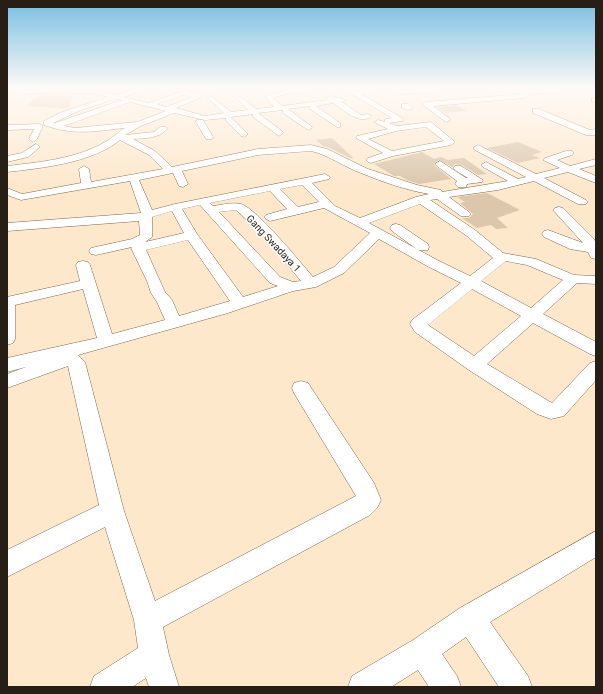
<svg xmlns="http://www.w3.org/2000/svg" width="603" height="694" viewBox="0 0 603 694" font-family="Roboto,sans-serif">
<rect width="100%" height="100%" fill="#fef5ea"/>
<!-- built -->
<rect fill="#fde8cc" x="7" y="88" width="589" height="599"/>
<!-- green -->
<path fill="#e6c79d" d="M75,91L69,107L65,109L26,106L41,93Z"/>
<!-- building -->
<g fill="#dcc7ac">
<path d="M457,105L466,111L445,113L437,107Z"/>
<path d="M332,138L353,158L352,159L328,147L323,146L316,140Z"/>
<path d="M518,142L542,152L532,155L540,158L518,163L487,148Z"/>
<path d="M422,152L434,159L441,157L448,160L464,158L487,174L478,175L462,165L455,164L452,167L439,160L434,163V165L451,179L419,184L407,180L400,176H394L374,164Z"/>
<path d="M487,193L520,210L497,218L508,228L496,229L491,225L477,228L462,218H469L473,214L460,203L465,202L457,197Z"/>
</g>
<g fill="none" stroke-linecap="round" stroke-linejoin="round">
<defs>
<g id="minor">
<path d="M139,88H149L124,97L149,103L183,91L192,92L203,88H226C219,93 208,91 200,94L203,96L202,97L176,108L205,116L224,113L209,99L207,98L211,96L231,112L248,110L237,99V97H241L256,109L274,107L266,98V96L290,89L322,88L319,90L290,93L273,98L282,106L328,100L326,98L330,96C333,97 344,99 346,100L342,102L361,115L368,114L372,116C360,126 344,110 333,103L316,106L340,123V127H337L310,109V106L288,109L311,126L312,128L308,130L283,113V110L258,113L282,131L283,133L279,136L253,117V114L231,117L248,134L244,137L241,136L226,121V118L205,120L174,113L141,126L125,135L154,132L160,127H166L167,129C158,139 145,138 133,139L155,151L172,167L258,149L311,145L327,149L368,169L417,185L441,190L442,192L508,181L483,167L481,165L486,162L518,179L526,177L475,150L473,148L478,145L536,174L560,168L543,160L545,158L566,151H572L574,153L572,155L557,160L570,166L596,159V165L579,169L596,176V183L568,172L544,178L586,200L588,202L586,204H578L534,181L498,190L449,197L469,212L471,214L469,216H461L437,199L430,200L475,230L503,253L536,259L574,275L596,276V284L577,283L543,314L596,342V356L590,354L533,323L487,364L552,403L590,363L596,361V380L564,416L551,419L537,414L469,370L415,332L410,324L412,320L461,283L429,267L379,239L344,273L316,287L293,291L228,313L78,355L85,362L124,511L155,601L356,496L294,393L292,388L294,383L301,381L308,383L374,483L381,500L377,508L370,515L163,627L169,655L179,687H149L146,678L132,687H90L94,676L138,648L134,620L105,527L7,577V550L99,505L68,366L7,388V374L26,367L7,372V358L97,338L83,289L15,305V339L13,343L7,345V297L80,281L76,265L78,262L83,261L88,262L90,265L112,334L165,320L157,302L151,293L147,281L131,248L132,247L96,255L91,254L89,251L91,248L132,239L140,235L139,221L7,231V223L141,213L130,181L21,200L7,195V188L22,194L81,183L79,169L84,166L89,169L91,182L163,169L149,155L120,140C92,163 42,168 7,172V166C40,162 76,159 105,142C113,138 118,132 125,128C95,131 74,136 44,125V121L62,112L108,97L91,93H73L70,91L71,90L91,89L116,95ZM183,95L192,97L166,107L157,104ZM116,99L122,100L55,123H53L81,110ZM130,102L166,111L137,122L75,128L64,126ZM311,151C329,155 344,167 361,173C383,182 406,190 429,194L416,197L360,218L335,206L312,183L329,179L330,177L325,174L175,204L152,210L139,180L173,173L179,186L183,187L188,184L182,171L258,155ZM302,185L319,202L298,207L280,189ZM270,191L287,209L266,215L264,217L266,219L270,221L324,208L370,233L334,267L313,277C300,262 257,209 241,204C232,202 222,205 213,206L210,203ZM420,204L467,236L493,258L470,276L439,261L369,223ZM200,205L270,283L278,286L243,297L197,234L182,209ZM236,210L260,232L301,281L293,282L280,277L219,212ZM172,211L184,233L145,242L152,237V217ZM188,240L230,301L179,316L172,300L165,292L146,250ZM506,261L527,265L563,280L531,308L481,281ZM472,289L521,316L474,356L428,325Z"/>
<path d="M342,88H350L355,91L384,88L383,90L361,94L404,119L403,121L389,123L397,126L431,122L455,142L451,145L393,156L371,163L368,162L366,160L368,158L383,153L356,138L357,136L388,129L374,122L378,120L385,122V119L392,118ZM426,127L444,141L392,151L368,139L396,131Z"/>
<path d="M426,88H457L454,90L402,94L399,92L402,90Z"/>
<path d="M520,88L527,90L570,88L557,92L529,94L528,96L524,98L433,106L449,118L450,120L446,122L422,104L426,102L522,94L515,91Z"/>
<path d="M61,89L64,91L63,92L22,94L19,92L22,90Z"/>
<rect x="592" y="98" width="4" height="4"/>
<path d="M402,104H408L413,108L409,110L402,108Z"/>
<path d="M533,109H539L590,130L596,129V135H586L533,113Z"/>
<path d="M197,120H203L213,137L212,139H206L196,122Z"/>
<path d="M7,124L11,125L39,124L43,126L37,139L33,142L29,139L34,129L9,130H7Z"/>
<path d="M36,144L40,147L28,157L7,162V156L22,153Z"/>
<path d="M440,161L466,178H468L455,170L453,168L455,166H461L483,180L482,182L467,184L466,187H458L455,184L457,181L437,166L435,164Z"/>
<path d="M559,207L563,208L594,239L596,243V259L591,258L588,252L570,249L544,237L542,234L544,231L548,230L583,243L553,210L555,208Z"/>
<path d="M396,224L400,225L428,244L429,247L428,250H418L392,231L390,228L392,225Z"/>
<path d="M596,531V557L490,622L528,676L532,687H499L466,637L442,654L457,676L461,687H429L418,670L391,687H348L352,676L413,640L460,608Z"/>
</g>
</defs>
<!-- minor casing -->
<use href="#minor" stroke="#7a684f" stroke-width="1"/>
<!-- path -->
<path stroke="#b8afa5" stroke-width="1" stroke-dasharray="1 1" stroke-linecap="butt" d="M7,89H16"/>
<!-- minor -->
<use href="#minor" fill="#fff" fill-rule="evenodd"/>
</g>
<!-- sky -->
<linearGradient id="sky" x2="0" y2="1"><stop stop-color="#78bee2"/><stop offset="0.48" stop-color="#fffaf6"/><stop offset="1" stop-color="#fffaf6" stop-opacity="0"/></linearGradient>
<rect width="603" height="185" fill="url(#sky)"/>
<g text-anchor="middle" stroke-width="3" stroke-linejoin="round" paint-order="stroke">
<!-- far-street labels -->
<g font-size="10" fill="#271f15" stroke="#fff">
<text transform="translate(274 243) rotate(47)" y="4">Gang Swadaya 1</text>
</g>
</g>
<!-- border -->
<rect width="603" height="694" fill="none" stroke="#271f15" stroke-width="16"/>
</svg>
